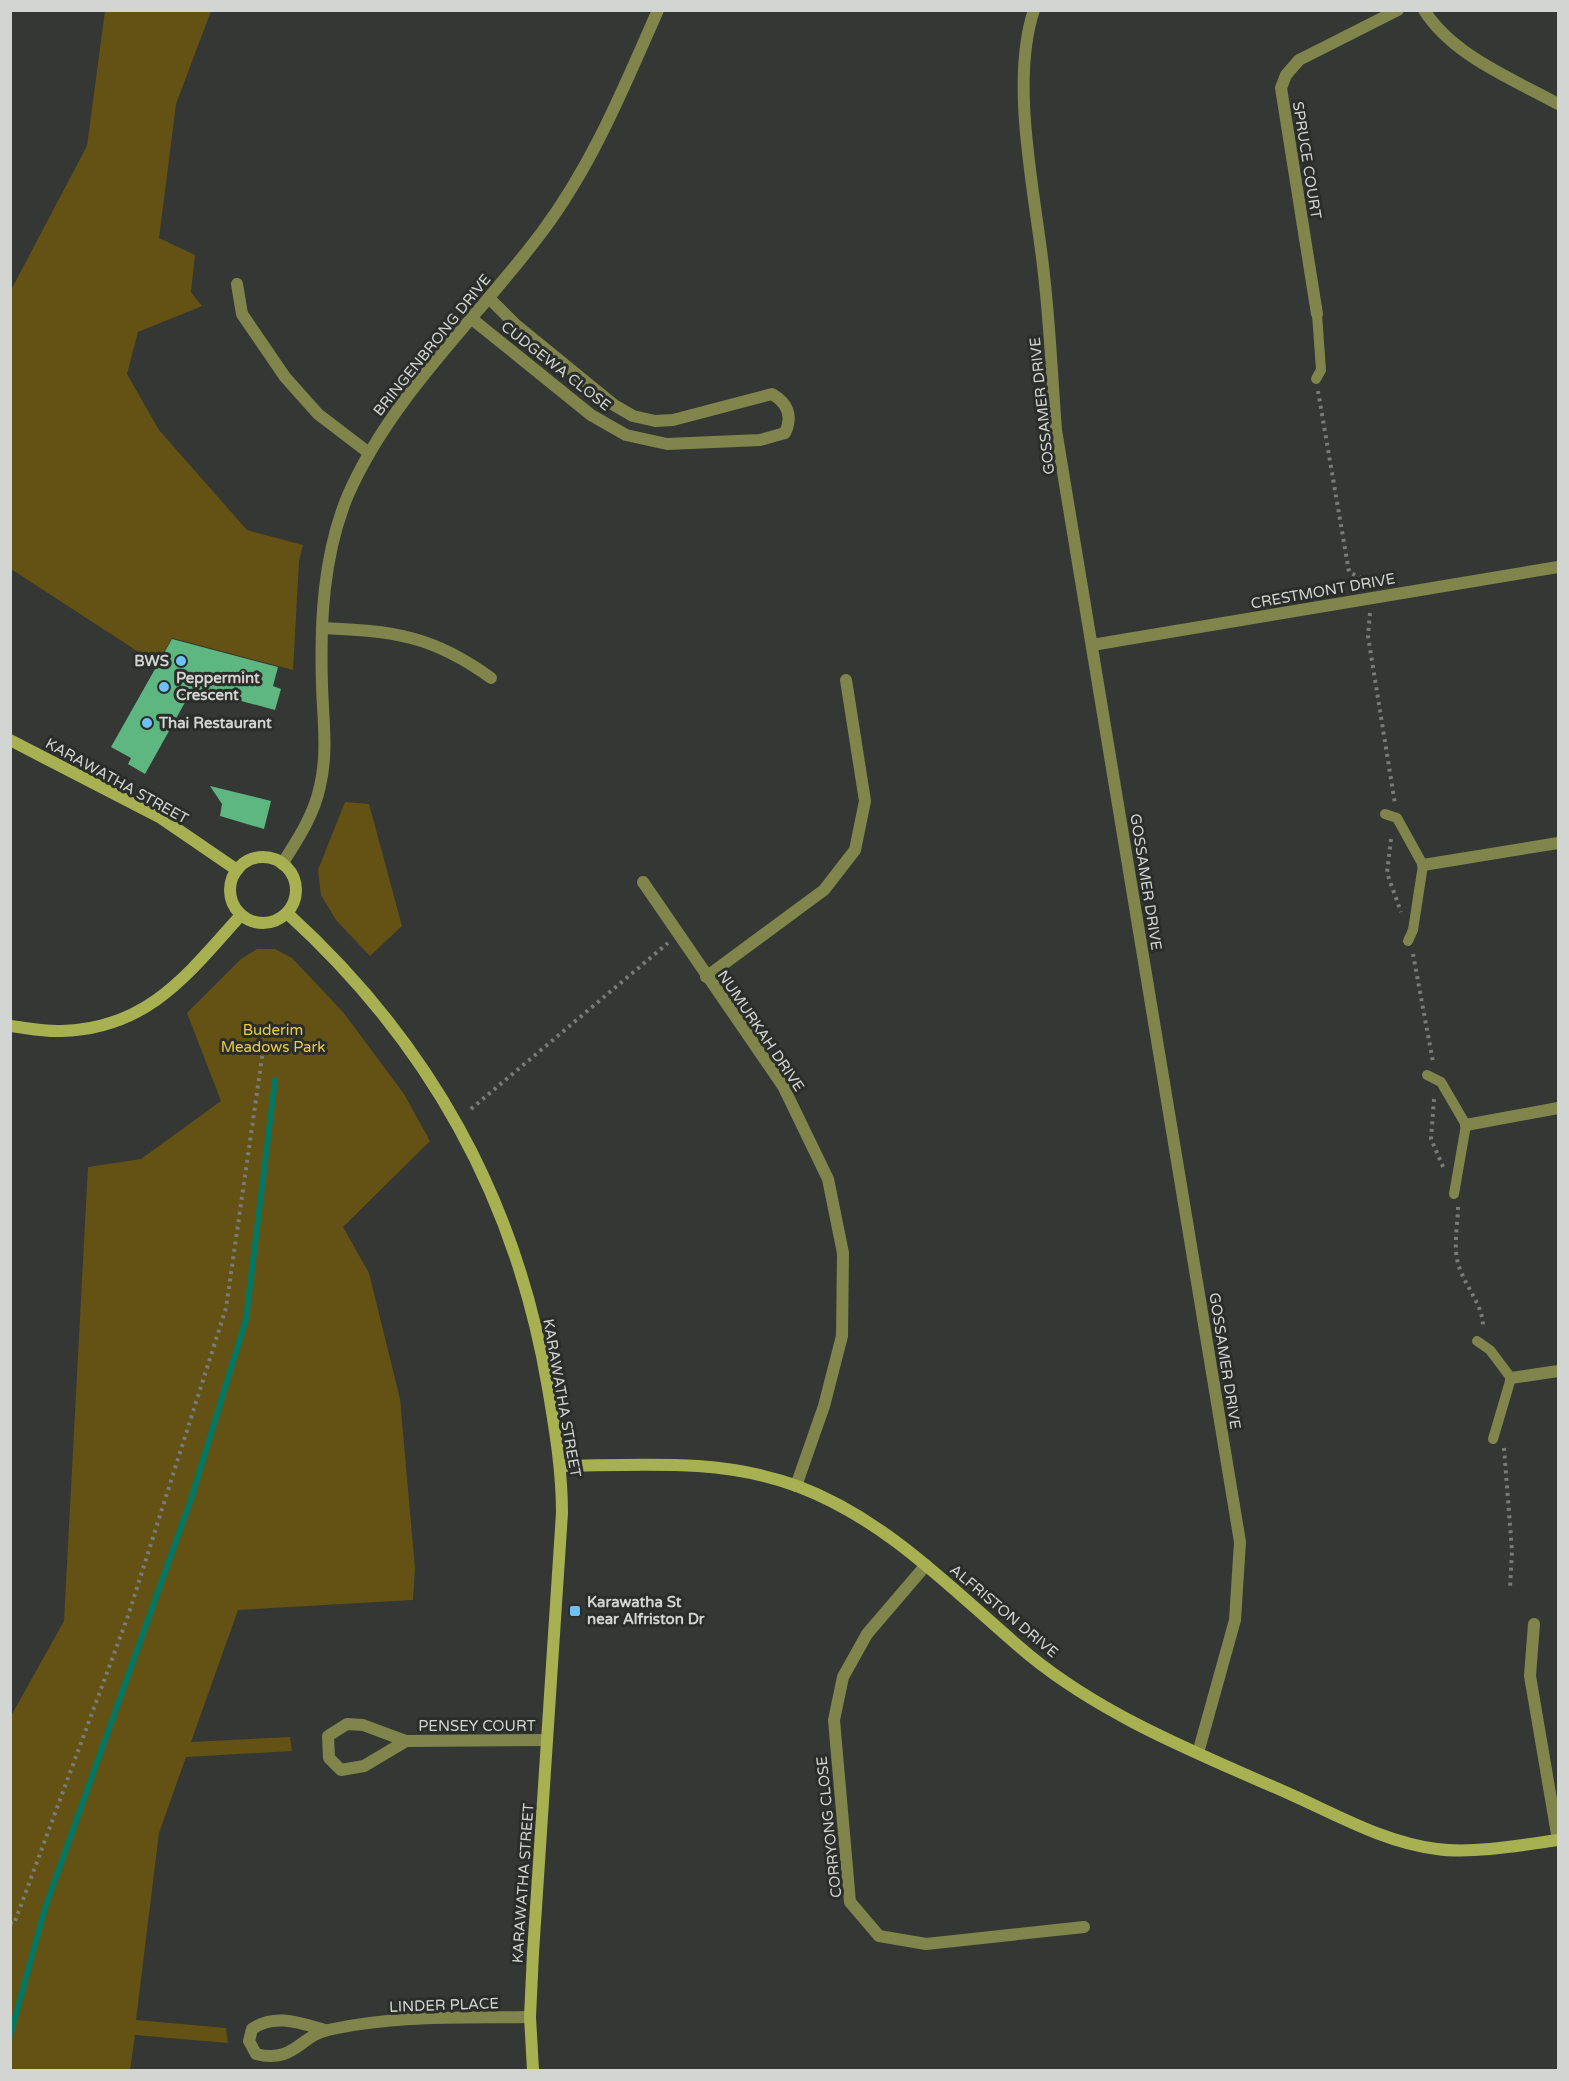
<svg xmlns="http://www.w3.org/2000/svg" width="1569" height="2081" viewBox="0 0 1569 2081" font-family="'Varela Round',sans-serif">
<rect width="100%" height="100%" fill="#343733"/>
<!-- green -->
<g fill="#635213">
<path d="M105,11H211L176,104L159,238L195,255L191,292L202,306L138,332L127,374L159,430L247,530L303,545L299,561L293,670L172,638L157,664L11,569V290L87,146Z"/>
<path d="M345,802L369,804L402,926L370,956L336,920L321,895L318,870Z"/>
<path d="M257,949H275L292,958L343,1012L404,1094L430,1141L343,1227L369,1273L400,1399L415,1568L413,1600L238,1610L191,1742L290,1737L292,1751L186,1757L159,1833L136,2020L226,2028L228,2043L135,2035L130,2070H11V1716L64,1621L88,1167L141,1159L221,1101L187,1013L241,959Z"/>
</g>
<g fill="none" stroke-linecap="round" stroke-linejoin="round">
<!-- stream -->
<path stroke="#047763" stroke-width="6" d="M10,2036L45,1908L191,1499L246,1319L275,1080"/>
</g>
<!-- building -->
<g fill="#5eb780">
<path d="M172,639L278,667L273,686L281,689L275,710L193,688L145,774L128,764L131,758L111,747Z"/>
<path d="M210,786L271,801L264,829L220,816L222,804Z"/>
</g>
<g fill="none" stroke-linecap="round" stroke-linejoin="round">
<!-- path -->
<g stroke="#787b77" stroke-width="4" stroke-dasharray="3 4.5" stroke-linecap="butt">
<path d="M1318,391L1349,572L1367,581V586"/>
<path d="M1370,613L1368,636L1395,804"/>
<path d="M1391,839L1387,873L1401,912"/>
<path d="M1413,954L1433,1062"/>
<path d="M1434,1099L1431,1139L1444,1169"/>
<path d="M471,1109L668,943"/>
<path d="M1458,1207C1458,1224 1453,1246 1458,1263C1464,1286 1484,1305 1483,1328"/>
<path d="M1504,1448L1512,1551L1510,1587"/>
<path d="M10,1923L14,1924L128,1616L226,1308L265,1037"/>
</g>
<!-- lane -->
<g stroke="#7f854b" stroke-width="10">
<path d="M1316,379L1321,370L1317,314"/>
<path d="M1385,814L1397,818L1423,865L1413,930L1408,941"/>
<path d="M1427,1075L1441,1082L1466,1125L1454,1194"/>
<path d="M1477,1341L1490,1350L1511,1378L1493,1439"/>
</g>
<!-- street -->
<g stroke="#7f854b" stroke-width="12">
<path d="M1034,10C1009,84 1036,197 1044,275C1050,326 1052,378 1056,430L1240,1542L1235,1620L1198,1753"/>
<path d="M1424,10C1453,56 1513,79 1558,104"/>
<path d="M237,284L242,314L285,377L318,414L369,453"/>
<path d="M1317,314L1281,88L1286,75L1299,60L1398,10"/>
<path d="M472,319L591,415L626,435L667,444L760,440L785,433C793,416 788,403 772,394L673,420L655,421L633,416L614,405L516,325L490,299"/>
<path d="M322,628C393,631 432,635 491,678"/>
<path d="M1092,645L1558,567"/>
<path d="M282,864C298,839 314,815 320,786C328,752 323,720 322,685C320,622 323,555 348,495C392,395 477,319 542,232C593,164 624,87 658,10"/>
<path d="M1423,865L1558,843"/>
<path d="M643,882L783,1086L828,1179L843,1253L842,1336L824,1406L796,1486"/>
<path d="M706,977L824,890L855,850L865,801L846,680"/>
<path d="M1466,1125L1558,1108"/>
<path d="M1511,1378L1558,1371"/>
<path d="M926,1565L867,1634L843,1677L834,1720L850,1902L879,1936L926,1944L1084,1927"/>
<path d="M1534,1624L1530,1676L1558,1840"/>
<path d="M406,1741L363,1725L347,1724L328,1736L329,1758L341,1770L364,1766L406,1741L547,1740"/>
<path d="M325,2030C300,2023 275,2013 252,2029L249,2041L256,2054C294,2064 301,2035 328,2030C394,2015 463,2018 530,2017"/>
</g>
<!-- secondary -->
<g stroke="#a7b151" stroke-width="12">
<path d="M10,740L161,818L237,870"/>
<circle cx="263" cy="890" r="33"/>
<path d="M287,913C429,1042 516,1198 548,1388C555,1430 562,1470 562,1513L533,1953L530,2017L533,2070"/>
<path d="M10,1026C27,1028 45,1032 61,1031C148,1029 188,974 241,915"/>
<path d="M562,1466C641,1465 721,1458 797,1486C890,1521 955,1593 1029,1655C1106,1718 1202,1755 1292,1795C1339,1816 1386,1843 1437,1849C1472,1854 1523,1845 1558,1840"/>
</g>
</g>
<!-- markers -->
<g fill="#6ec2f3" stroke="#2a2d29" stroke-width="2">
<circle cx="181" cy="661" r="6"/>
<circle cx="164" cy="687" r="6"/>
<circle cx="147" cy="723" r="6"/>
<rect x="569" y="1605" width="12" height="12" rx="3"/>
</g>
<g text-anchor="middle" stroke-width="6" stroke-linejoin="round" paint-order="stroke">
<!-- street labels -->
<g font-size="15" fill="#d3d5d2" stroke="#2a2d29">
<text transform="translate(1307 160) rotate(81)" y="5">SPRUCE COURT</text>
<text transform="translate(432 345) rotate(-51)" y="5">BRINGENBRONG DRIVE</text>
<text transform="translate(556 366) rotate(38)" y="5">CUDGEWA CLOSE</text>
<text transform="translate(1042 406) rotate(-96)" y="5">GOSSAMER DRIVE</text>
<text transform="translate(1323 591) rotate(-10)" y="5">CRESTMONT DRIVE</text>
<text transform="translate(117 781) rotate(29)" y="5">KARAWATHA STREET</text>
<text transform="translate(1146 882) rotate(81)" y="5">GOSSAMER DRIVE</text>
<text transform="translate(761 1031) rotate(56)" y="5">NUMURKAH DRIVE</text>
<text transform="translate(1225 1361) rotate(81)" y="5">GOSSAMER DRIVE</text>
<text transform="translate(562 1398) rotate(80)" y="5">KARAWATHA STREET</text>
<text transform="translate(1004 1611) rotate(40)" y="5">ALFRISTON DRIVE</text>
<text x="477" y="1731">PENSEY COURT</text>
<text transform="translate(829 1827) rotate(-96)" y="5">CORRYONG CLOSE</text>
<text transform="translate(523 1883) rotate(-86)" y="5">KARAWATHA STREET</text>
<text transform="translate(444 2005) rotate(-2)" y="5">LINDER PLACE</text>
</g>
<!-- poi labels -->
<g font-size="15" font-weight="bold" fill="#d3d5d2" stroke="#2a2d29" text-anchor="start">
<text x="169" y="666" text-anchor="end">BWS</text>
<text x="176" y="683">Peppermint<tspan x="176" dy="17">Crescent</tspan></text>
<text x="159" y="728">Thai Restaurant</text>
<text x="587" y="1607">Karawatha St<tspan x="587" dy="17">near Alfriston Dr</tspan></text>
</g>
<!-- park labels -->
<g font-size="15" fill="#edcb49" stroke="#2a2d29">
<text x="273" y="1035">Buderim<tspan x="273" dy="17">Meadows Park</tspan></text>
</g>
</g>
<!-- border -->
<rect width="1569" height="2081" fill="none" stroke="#d3d5d2" stroke-width="24"/>
</svg>
